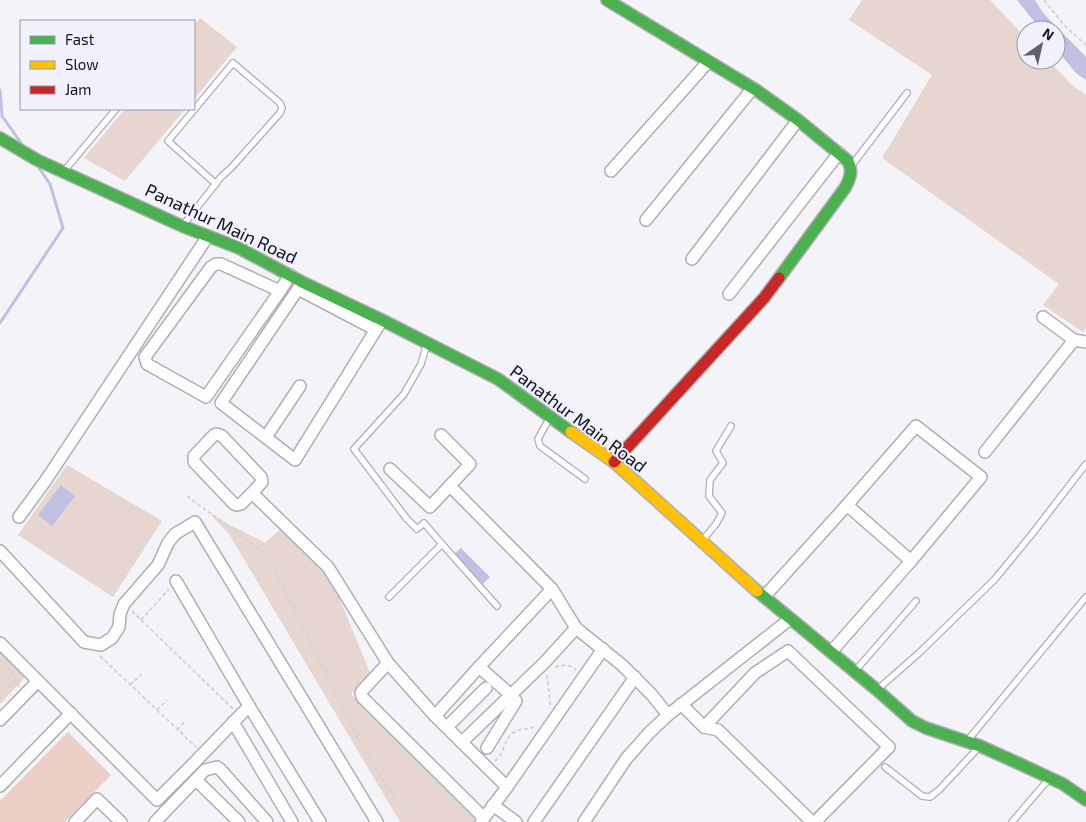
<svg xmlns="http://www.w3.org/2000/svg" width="1086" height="822" viewBox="0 0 1086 822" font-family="'Exo 2',sans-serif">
<rect width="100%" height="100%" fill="#f3f3f8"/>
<!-- green -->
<g fill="#e7d5cf">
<path d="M862,0H990L1026,38V60H1048L1072,85L1086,95V328L1083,332L1043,305L1059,284L882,158L932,75L849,20Z"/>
<path d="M200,18L237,47L194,99V26Z"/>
<path d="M125,109H185L125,181L84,158Z"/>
<path d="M67,465L162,521L113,597L18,535Z"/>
<path d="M211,515L265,543L283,527L328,570L370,673L351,694L474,818L475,822H400L229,534Z"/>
<path d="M0,652L26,676L0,704Z"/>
</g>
<!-- forest -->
<path fill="#ebcfc6" d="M68,732L111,775L65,822H0V801Z"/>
<!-- water -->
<g fill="#bec1e3">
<path d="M1017,0H1035L1043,13L1086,57V80L1076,73L1056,49V30H1041Z"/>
<path d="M61,485L75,496L52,526L38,515Z"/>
<path d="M461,548L490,577L483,584L454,554Z"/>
</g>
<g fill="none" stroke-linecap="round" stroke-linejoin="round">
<!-- stream -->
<g stroke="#bec1e3" stroke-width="3">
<path d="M0,90L2,116L21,143"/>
<path d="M0,323L63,228L50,184L39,168"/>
</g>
<defs>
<g id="lane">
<path d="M852,165L907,93"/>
<path d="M65,170L116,109"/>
<path d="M184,224L221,177L231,168L280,113L282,108L280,103L233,63L168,141L216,184"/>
<path d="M427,343L421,364L404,394L354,449L407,519L417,529L424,523L442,544L497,606"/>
<path d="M550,417L538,439L540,446L585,479"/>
<path d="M702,541L716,524L722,513L709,496L710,480L723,463L716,451L731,426"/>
<path d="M389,597L442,544"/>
<path d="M856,670L916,601"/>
<path d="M878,689L919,653L995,579L1032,534L1086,464"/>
<path d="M968,740L1086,597"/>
<path d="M885,767L922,796L930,797L939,790L979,747"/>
<path d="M1012,822L1048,780"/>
</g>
<g id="street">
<path d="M611,171L708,62"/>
<path d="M646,220L753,88"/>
<path d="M692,259L798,120"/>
<path d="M302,282L298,289L221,403L295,460L382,320"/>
<path d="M298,289L376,330"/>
<path d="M280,291L221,264H216L211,267L145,357L147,364L206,397L280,291L290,275"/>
<path d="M729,294L839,153"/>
<path d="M1043,317L1074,340L1086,342"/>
<path d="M266,437L300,386"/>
<path d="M985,452L1074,340"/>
<path d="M390,469L430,507L470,464L441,435"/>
<path d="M450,486L552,589L576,628L622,665L652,695L668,715"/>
<path d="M252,493L241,504L237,505L234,504L195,463L194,461V456L214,435L217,434L222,436L261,477L262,482L252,493L328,567L388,663L435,716L507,787"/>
<path d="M847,505L911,561"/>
<path d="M19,517L46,480L208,236"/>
<path d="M0,551L84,642L101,645L112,638L119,627L120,614L124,604L158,565L168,543L175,534L195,522L377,822"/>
<path d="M176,581L249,706L320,822"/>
<path d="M764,597L847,505L916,426L981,477L911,561L831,652"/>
<path d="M0,643L157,800L196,761L249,706"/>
<path d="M388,663L362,691L361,693L362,697L484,818"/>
<path d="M479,667L552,589"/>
<path d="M681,704L704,727L718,730L812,822"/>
<path d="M435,716L479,667L511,695L516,701L487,748"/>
<path d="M0,720L38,681"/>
<path d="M233,722L292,822"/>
<path d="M447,727L486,688"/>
<path d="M704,727L755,673L788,651L889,747L815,822"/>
<path d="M462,742L545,662L576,628"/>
<path d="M196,780L239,822"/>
<path d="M0,786L71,713"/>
<path d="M493,805L516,822"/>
<path d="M75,822L97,799L121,822"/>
<path d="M155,822L205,770L217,767L220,769L267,822"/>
<path d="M481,822L507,787L603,649"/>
<path d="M534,822L635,677"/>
<path d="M584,822L626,759L649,733L668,715L790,619"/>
</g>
<g id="fast">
<path d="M607,0L756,90L798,120L848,161C853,171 850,179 845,188L779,278"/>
<path d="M0,138L37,160L182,226L239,248L302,282L382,320L498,379L571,432"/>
<path d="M757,591L877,690L912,721L926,728L980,746L1020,764L1063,784L1086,800"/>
</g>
<path id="slow" d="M571,432L614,462L757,591"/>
<path id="jam" d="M614,462L764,298L779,278"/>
</defs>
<!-- lane casing -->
<use href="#lane" stroke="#aeaeb5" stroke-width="8"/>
<!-- street casing -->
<use href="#street" stroke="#aeaeb5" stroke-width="14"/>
<!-- fast casing -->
<use href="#fast" stroke="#aeaeb5" stroke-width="14"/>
<!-- slow casing -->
<use href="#slow" stroke="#aeaeb5" stroke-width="14"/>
<!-- jam casing -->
<use href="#jam" stroke="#aeaeb5" stroke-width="14"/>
<!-- path -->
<g stroke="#d4d4d6" stroke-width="2" stroke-dasharray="4 2.5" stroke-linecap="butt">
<path d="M1044,0L1065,26L1086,45"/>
<path d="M187,496L267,555L363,748L410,822"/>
<path d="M132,611L233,709"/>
<path d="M141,620L169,589"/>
<path d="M100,656L196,747"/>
<path d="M555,667C563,665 570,664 576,670"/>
<path d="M0,675C3,671 6,669 11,672L19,687"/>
<path d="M547,675L550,701V705"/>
<path d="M130,685L142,674"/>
<path d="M0,698L4,691L16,681"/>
<path d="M157,710L167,700"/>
<path d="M177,730L185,721"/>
<path d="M495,761C498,758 501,755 502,751C506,743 507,736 516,731C522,728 529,730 535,726"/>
</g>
<!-- lane -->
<use href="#lane" stroke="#fdfdfe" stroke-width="5.5"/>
<!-- street -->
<use href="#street" stroke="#fdfdfe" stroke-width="11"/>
<!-- fast -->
<use href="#fast" stroke="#4caf50" stroke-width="11"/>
<!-- slow -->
<use href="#slow" stroke="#ffc107" stroke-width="11"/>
<!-- jam -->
<use href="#jam" stroke="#c62828" stroke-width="11"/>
</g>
<g text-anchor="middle" stroke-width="4" stroke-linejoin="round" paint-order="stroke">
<!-- street labels -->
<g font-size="18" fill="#13131c" stroke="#f0f1fb">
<text transform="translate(221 224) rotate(25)" y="6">Panathur Main Road</text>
<text transform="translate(578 419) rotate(37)" y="6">Panathur Main Road</text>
</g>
</g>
<!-- legend -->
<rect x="20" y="20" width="175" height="90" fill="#f0f1fb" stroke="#9898a2"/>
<rect x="30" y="36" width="25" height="8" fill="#4caf50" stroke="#9898a2"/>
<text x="65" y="45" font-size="15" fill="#13131c">Fast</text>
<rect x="30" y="61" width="25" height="8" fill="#ffc107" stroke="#9898a2"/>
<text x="65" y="70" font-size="15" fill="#13131c">Slow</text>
<rect x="30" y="86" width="25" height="8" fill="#c62828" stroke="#9898a2"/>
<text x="65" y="95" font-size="15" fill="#13131c">Jam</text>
<!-- north arrow -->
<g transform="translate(1041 45) rotate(34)"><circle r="24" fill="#f0f1fb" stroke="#9898a2"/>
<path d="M0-4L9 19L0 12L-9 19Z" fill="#616169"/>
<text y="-8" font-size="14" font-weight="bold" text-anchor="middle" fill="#13131c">N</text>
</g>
</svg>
